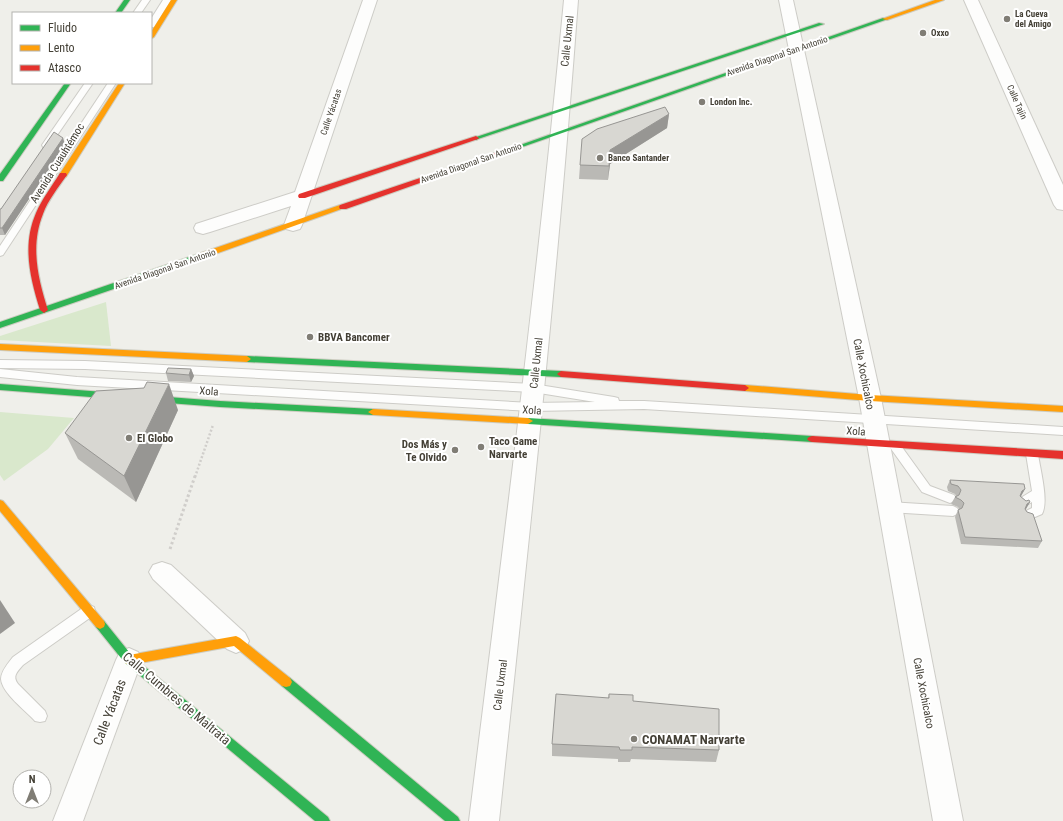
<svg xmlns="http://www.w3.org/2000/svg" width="1063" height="821" viewBox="0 0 1063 821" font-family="'Roboto Condensed',sans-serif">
<rect width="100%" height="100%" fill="#efefea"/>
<!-- green -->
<g fill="#d9e8cc">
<path d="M106,302L111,346L0,340V336Z"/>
<path d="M0,412L74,418L48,449L4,481L0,475Z"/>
</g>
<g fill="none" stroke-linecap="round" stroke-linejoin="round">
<defs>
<g id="lane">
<path d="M142,0H150L141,13H133Z"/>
<path d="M163,0H171L154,27H151V19Z"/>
<path d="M85,83H93L49,147H43L42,145Z"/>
<path d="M108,83H116L3,255L0,256V246Z"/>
<path d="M0,360L85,361L533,384L614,397L618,398L619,401H644L1063,427V435L644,409L532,411L77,385L0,377V369L77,377L532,403L595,402L533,392L85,369L0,368Z"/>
<path d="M895,442L899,443L930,486L954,495L956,498L954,501L950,503L922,492L889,446L891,443Z"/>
<path d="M1032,450L1036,451L1038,454C1040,469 1049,501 1042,514L1028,520L1024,518L1022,515L1024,512L1032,508V502L1023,507L1019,505L1017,502L1019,499L1032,491L1026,454L1028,451Z"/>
<path d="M889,502L953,506L957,508L959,511L957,514L953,516L889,512L885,510L883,507L885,504Z"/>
<path d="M89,605L94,607L95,611L94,615L23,665C17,672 12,676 18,684L45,711L47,716L45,721L40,722L35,721C25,710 2,693 1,679C1,671 9,662 13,657L84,607Z"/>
</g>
<g id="street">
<path d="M363,0H377L302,225L300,229L293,231L286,229L284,225L291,206L210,232L203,234L196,232L194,228L196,224L295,192Z"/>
<path d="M564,0H578C558,274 528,548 499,821H469C503,548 538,274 564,0Z"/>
<path d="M779,0H793L881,398L963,821H933L859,398Z"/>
<path d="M964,0H978L1063,185V210L1057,209L1054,205Z"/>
<path d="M162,562L171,565L245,633L249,641L245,649L236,653L227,649L153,579L149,572L153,565Z"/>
<path d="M129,648L138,652L142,660L83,821H53L116,660L120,652Z"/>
</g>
<g id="fast">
<path d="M124,0H130L121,13H115Z"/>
<path d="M883,18L888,19L502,154H498L497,153Z"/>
<path d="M819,23L824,24L478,139L476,140L473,138Z"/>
<path d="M65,83H71L3,181H0V174Z"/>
<path d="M198,254H201L205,256L204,258L0,328V322Z"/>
<path d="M247,356L561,371L565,374L561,377L247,362L243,359Z"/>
<path d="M0,384L220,401L373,409L378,412L373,415L220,407L0,390Z"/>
<path d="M528,418L812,436L815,437L817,439L815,441L812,442L528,424L523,421Z"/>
<path d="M100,619L104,621L133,657L328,817L330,821H315L125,663L96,627L95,624L96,621Z"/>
<path d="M286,677L290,678L458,817L460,821H445L282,686L280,682L282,678Z"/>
</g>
<g id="slow">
<path d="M171,0H177L154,37L151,39V32Z"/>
<path d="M935,0H944L887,20L882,19Z"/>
<path d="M119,83H125L66,177H60L59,175Z"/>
<path d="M340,205H346L347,207L204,258H201L197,256L198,254Z"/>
<path d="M0,344L247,356L251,359L247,362L0,350Z"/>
<path d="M745,385L870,395L1063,406V412L870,401L745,391L741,388Z"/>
<path d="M373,409L528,418L533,421L528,424L373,415L368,412Z"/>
<path d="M0,500L3,501L104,621L105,624L104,627L100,629L96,627L0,511Z"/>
<path d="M236,636L240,638L290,678L292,682L290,686L286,687L282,686L234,646L129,665L125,663L124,660L125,657L129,655Z"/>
</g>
<g id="jam">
<path d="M476,136L479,138L478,139L305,198H299L298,196L299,194Z"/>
<path d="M500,151L503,153L502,154L346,209H340L339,207L340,205Z"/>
<path d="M60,173H66L67,175C58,188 48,200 43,214C30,246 38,279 48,310L44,313L40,310C30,278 22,245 36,213C42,199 52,186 60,173Z"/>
<path d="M561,371L745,385L749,388L745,391L561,377L557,374Z"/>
<path d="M812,436L1063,451V459L812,442L809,441L807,439L809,437Z"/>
</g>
</defs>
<!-- lane casing -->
<use href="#lane" stroke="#cdccc7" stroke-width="2"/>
<!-- street casing -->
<use href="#street" stroke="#cdccc7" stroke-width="2"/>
<!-- fast casing -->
<use href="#fast" stroke="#cdccc1" stroke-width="2"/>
<!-- slow casing -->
<use href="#slow" stroke="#cdccc1" stroke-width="2"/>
<!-- jam casing -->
<use href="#jam" stroke="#cdccc1" stroke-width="2"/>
<!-- path-far1 -->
<path stroke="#d0cecb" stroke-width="2.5" stroke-dasharray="2 2" stroke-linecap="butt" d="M195,477L213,425"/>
<!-- path -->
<path stroke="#d0cecb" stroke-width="3" stroke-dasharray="2.5 2.5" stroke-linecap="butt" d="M170,549L195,476"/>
<!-- lane -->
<use href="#lane" fill="#fdfdfc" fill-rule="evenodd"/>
<!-- street -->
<use href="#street" fill="#fdfdfc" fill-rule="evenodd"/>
<!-- fast -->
<use href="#fast" fill="#30b455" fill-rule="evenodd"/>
<!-- slow -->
<use href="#slow" fill="#ff9f0a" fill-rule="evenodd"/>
<!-- jam -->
<use href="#jam" fill="#e5322d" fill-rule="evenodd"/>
</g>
<!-- wall -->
<g fill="#bab9b5">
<path d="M669,114L667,128L610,164L608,180L579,179L580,165Z"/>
<path d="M63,138L65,145L5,235H0V209H1Z"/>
<path d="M191,369L194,376L191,382L168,381L166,373Z"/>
<path d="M178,410L136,502L78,459L65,433Z"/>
<path d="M950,480L1025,489L1021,496H1020L1026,501L1030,502L1025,510L1042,541L1038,548L961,544L955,517L958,510L959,509L958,507L951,504L955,497L956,496L955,494L948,491L947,487Z"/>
<path d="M609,694L719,750L716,762L631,759L630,762H618V759L552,756V744L608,698Z"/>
</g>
<!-- shaded-wall -->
<g fill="#979693">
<path d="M669,114L667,128L610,164L608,180L610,150Z"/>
<path d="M63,138L65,145L5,235L2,228Z"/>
<path d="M191,369L194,376L191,382L189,375Z"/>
<path d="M169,384L178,410L136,502L124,476Z"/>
<path d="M1025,489L1021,496L1018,498L1022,491Z"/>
<path d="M1030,502L1026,509L1023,511L1027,504Z"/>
<path d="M0,600L15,623L0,634Z"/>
</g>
<!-- building -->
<g fill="#d8d7d2" stroke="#979693">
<path d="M665,107L669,114L610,150L609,166L580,165L582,139L597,129Z"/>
<path d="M54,132L63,138L2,228H0V209H1Z"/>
<path d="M168,368L191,369L189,375L166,373Z"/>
<path d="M147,382L169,384L124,476L65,433L96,391L144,388Z"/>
<path d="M950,480L1024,484L1025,489L1022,491L1020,496L1026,501L1029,500L1030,502L1027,504L1025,509L1027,512L1033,514L1042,541L965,537L958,510L962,508L964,503L961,500L955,497L959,495L961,490L958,486L951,484Z"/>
<path d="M556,694L609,698V694L633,695V701L719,709V750L632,747V750H620L619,747L552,744Z"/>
</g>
<!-- markers -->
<g fill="#807d75" stroke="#fff" stroke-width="1.5">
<circle cx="1007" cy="19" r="4"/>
<circle cx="923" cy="33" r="4"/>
<circle cx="702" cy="102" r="4"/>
<circle cx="600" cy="158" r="4"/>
<circle cx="310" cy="337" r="4"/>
<circle cx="129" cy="438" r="4"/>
<circle cx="481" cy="447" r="4"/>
<circle cx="455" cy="450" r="4"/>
<circle cx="634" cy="739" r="4"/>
</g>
<g text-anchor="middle" stroke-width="4" stroke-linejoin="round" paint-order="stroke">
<!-- far-poi labels -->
<g font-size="9" font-weight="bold" fill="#444036" stroke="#fff" text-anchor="start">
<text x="1015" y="17">La Cueva<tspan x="1015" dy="10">del Amigo</tspan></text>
<text x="931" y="36">Oxxo</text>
<text x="710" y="105">London Inc.</text>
<text x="608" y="161">Banco Santander</text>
</g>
<!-- far-street labels -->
<g font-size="9" fill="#444036" stroke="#fff">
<text transform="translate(777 56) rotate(-19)" y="3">Avenida Diagonal San Antonio</text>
<text transform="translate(1017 102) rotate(66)" y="3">Calle Tajín</text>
<text transform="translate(331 112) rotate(-71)" y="3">Calle Yácatas</text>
<text transform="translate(471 163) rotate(-19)" y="3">Avenida Diagonal San Antonio</text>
<text transform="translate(165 269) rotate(-19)" y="3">Avenida Diagonal San Antonio</text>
</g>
<!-- street labels -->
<g font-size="11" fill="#444036" stroke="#fff">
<text transform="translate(567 41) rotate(-84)" y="4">Calle Uxmal</text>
<text transform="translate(57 163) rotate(-58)" y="4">Avenida Cuauhtémoc</text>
<text transform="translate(536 363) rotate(-84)" y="4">Calle Uxmal</text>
<text transform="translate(864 374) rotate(79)" y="4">Calle Xochicalco</text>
<text transform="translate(209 391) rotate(4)" y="4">Xola</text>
<text transform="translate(532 410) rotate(4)" y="4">Xola</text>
<text transform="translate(856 431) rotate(4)" y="4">Xola</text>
<text transform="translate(500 685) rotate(-83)" y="4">Calle Uxmal</text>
<text transform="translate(924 693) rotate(79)" y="4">Calle Xochicalco</text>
</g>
<!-- poi labels -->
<g font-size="11" font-weight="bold" fill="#444036" stroke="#fff" text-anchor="start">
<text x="318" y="341">BBVA Bancomer</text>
<text x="137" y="442">El Globo</text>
<text x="489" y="445">Taco Game<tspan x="489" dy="13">Narvarte</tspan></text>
<text x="447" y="448" text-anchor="end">Dos Más y<tspan x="447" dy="13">Te Olvido</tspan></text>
</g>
<!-- near-street labels -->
<g font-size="13" fill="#444036" stroke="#fff">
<text transform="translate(177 698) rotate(40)" y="5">Calle Cumbres de Maltrata</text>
<text transform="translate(109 712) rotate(-69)" y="5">Calle Yácatas</text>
</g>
<!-- near-poi labels -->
<g font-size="13" font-weight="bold" fill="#444036" stroke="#fff" text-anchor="start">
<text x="642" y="744">CONAMAT Narvarte</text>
</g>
</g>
<!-- legend -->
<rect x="12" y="12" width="140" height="72" fill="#ffffff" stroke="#b4b3af"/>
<rect x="20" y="25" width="20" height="6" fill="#30b455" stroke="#b4b3af"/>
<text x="48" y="32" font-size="12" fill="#444036">Fluido</text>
<rect x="20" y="45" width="20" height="6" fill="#ff9f0a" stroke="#b4b3af"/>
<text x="48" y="52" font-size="12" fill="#444036">Lento</text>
<rect x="20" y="65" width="20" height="6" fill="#e5322d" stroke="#b4b3af"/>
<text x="48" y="72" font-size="12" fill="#444036">Atasco</text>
<!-- north arrow -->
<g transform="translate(32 789)"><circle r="19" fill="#ffffff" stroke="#b4b3af"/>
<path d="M0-3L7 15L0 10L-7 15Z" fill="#807d75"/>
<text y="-6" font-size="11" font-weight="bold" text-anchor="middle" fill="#444036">N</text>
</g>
</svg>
